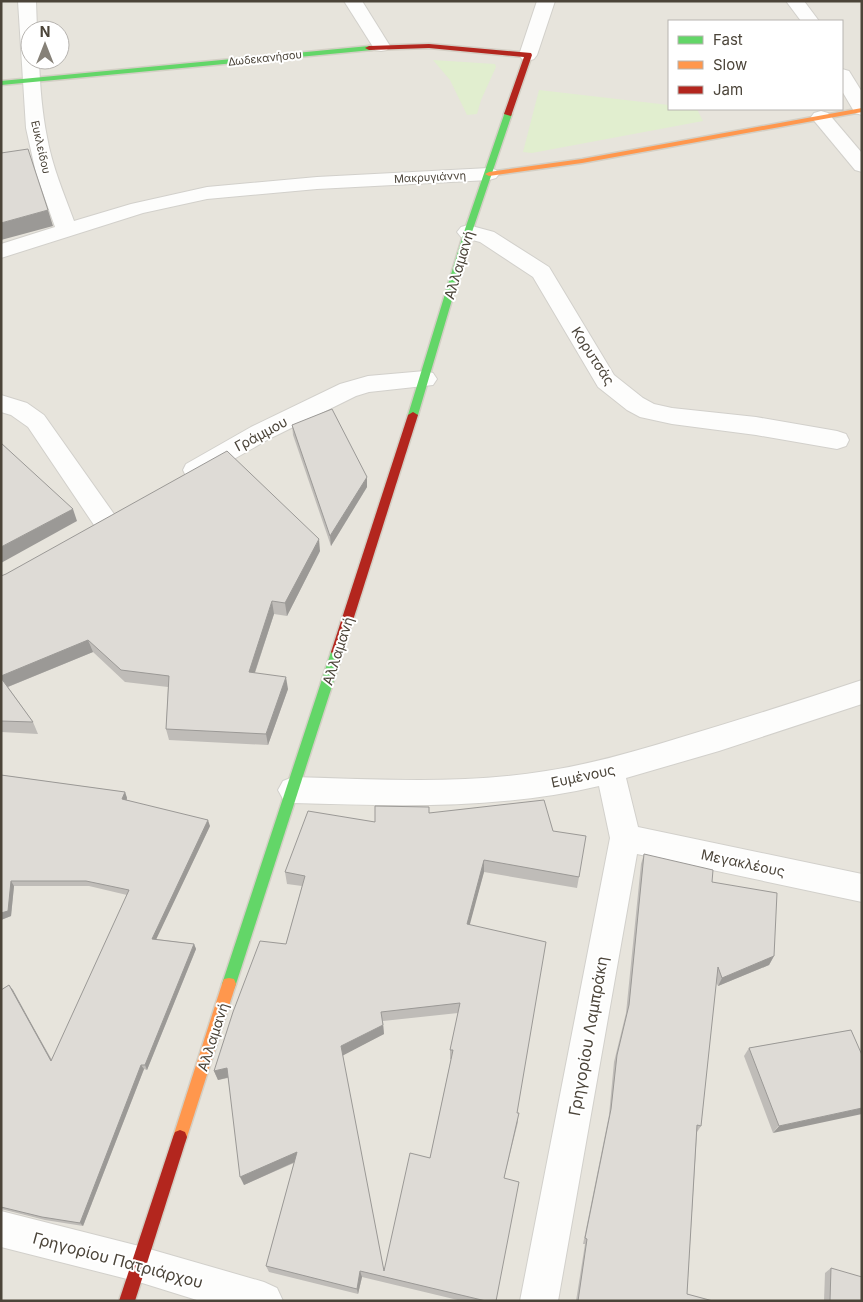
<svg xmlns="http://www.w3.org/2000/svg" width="863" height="1302" viewBox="0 0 863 1302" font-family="Inter,sans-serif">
<rect width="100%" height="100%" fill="#f4f2ee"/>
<!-- residential -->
<path fill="#e7e4dc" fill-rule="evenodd" d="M1,1H862V1301H1ZM669,21H842V109H669ZM30,30H60V60H30Z"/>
<!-- green -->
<g fill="#e1eecf">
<path d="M433,60L495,64L496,67L481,100L477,114L467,115L450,80Z"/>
<path d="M539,90L669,105V109H697L703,121L532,153L523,152Z"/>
</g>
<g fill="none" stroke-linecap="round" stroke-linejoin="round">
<defs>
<g id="street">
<path d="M18,1H36L37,30H30V60H39C40,86 42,112 47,137C52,166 64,194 74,221L131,204L207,187L317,177L489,168L496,170L499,174L496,178L489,180L317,189L207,199L143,213L1,258V244L55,227L36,173L26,128Z"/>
<path d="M344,1H362L390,46L387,50L381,51L375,50Z"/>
<path d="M537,1H555L537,55L534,59L528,61L522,59L519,55Z"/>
<path d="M786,1H804L819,21H801Z"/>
<path d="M842,69L849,71L862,92V115L855,113L842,91Z"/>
<path d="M821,111L828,113L862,153V172L855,170L811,117L814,113Z"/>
<path d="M468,225L494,232L549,267L614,375L643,398L654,404L672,408L756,417L837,431L846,434L849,440L846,446L837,449L756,435L672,424L640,417L627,410L598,387L533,277L480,242L461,237L457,232L461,227Z"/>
<path d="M425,371L433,373L437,379L433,385L369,392L356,396L269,439L204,476L195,479L186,476L183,470L186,464L251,427L340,384L368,376Z"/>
<path d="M1,395L27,403L44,415L114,514L118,521L114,528L105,531L96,528L28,427L11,415L1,412Z"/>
<path d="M862,680V704L719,751L626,778L638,827L862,874V902L637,854L558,1301H520L610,838L599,786C498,810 396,806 293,803L283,799L278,790L283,781L293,777C377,779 463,785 546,771C592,764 637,751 682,737C742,719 802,700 862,680Z"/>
<path d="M1,1211L139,1246L264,1282L277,1288L283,1301H200L139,1282L1,1247Z"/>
</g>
<g id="fast">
<path d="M369,46L373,48L372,50L1,85V81Z"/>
<path d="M505,112L512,114L472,232L418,415L413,418L410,417L408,415L464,232Z"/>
<path d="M337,647L341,649L343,652L236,984L234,989L229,990L224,989L222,984L331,652L333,649Z"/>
</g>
<g id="slow">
<path d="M862,108V112L582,163L489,176L485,174L489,172L582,159Z"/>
<path d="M229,978L234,979L236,984L187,1137L185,1142L180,1144L175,1142L173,1137L222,984L224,979Z"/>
</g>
<g id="jam">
<path d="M429,44L531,53L532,55L511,116L504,114L524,57L429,48L369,50L365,48L369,46Z"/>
<path d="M413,412L418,415L343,652L341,655H333L331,652L408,415Z"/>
<path d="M180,1130L185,1132L187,1137L135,1301H119L173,1137L175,1132Z"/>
</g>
</defs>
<!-- street casing -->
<use href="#street" stroke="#d2d0cb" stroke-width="2"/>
<!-- fast casing -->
<use href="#fast" stroke="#d3cfc5" stroke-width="3"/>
<!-- slow casing -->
<use href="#slow" stroke="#d3cfc5" stroke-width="3"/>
<!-- jam casing -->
<use href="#jam" stroke="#d3cfc5" stroke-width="3"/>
<!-- street -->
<use href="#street" fill="#fdfdfc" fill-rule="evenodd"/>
<!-- fast -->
<use href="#fast" fill="#63d668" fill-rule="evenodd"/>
<!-- slow -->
<use href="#slow" fill="#ff974d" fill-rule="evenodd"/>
<!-- jam -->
<use href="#jam" fill="#b3261e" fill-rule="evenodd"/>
</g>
<!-- wall -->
<g fill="#bfbcb8" fill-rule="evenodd">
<path d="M292,425L367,487L331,546L293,435Z"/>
<path d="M320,551L287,616L274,614L255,673L288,689L268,745L169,740L166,729L168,687L125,682L93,652L8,687L33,722L38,734L1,732V576Z"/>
<path d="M1,775L125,792L127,798V800L210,826L156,939L194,944L196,949L147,1070L144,1069L83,1226L45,1220L1,1209V990L9,985L52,1060L127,895L89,886H14L11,916L1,920Z"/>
<path d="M429,813L553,831L579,877L577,888L484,872L469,925L517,1113L518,1122L504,1178L496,1301H462L362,1277L358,1294L269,1272L266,1266L294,1163L244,1185L228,1078L218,1080L214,1071L286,944L302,886L287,884L285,872L375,822ZM458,1013L450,1050V1059H451L430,1158L384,1271L342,1055L384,1034L383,1021Z"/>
<path d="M644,854L712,882L774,956L769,965L718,986L716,982L701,1126L697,1132L687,1294L713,1301H576L585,1244H583L609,1115L614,1062L626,1013L641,864Z"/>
<path d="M851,1030L773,1133L744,1056L749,1048Z"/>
<path d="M831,1268L862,1301H824L825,1273Z"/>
</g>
<!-- shaded-wall -->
<g fill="#9b9996">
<path d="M48,210L53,226L1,240V223Z"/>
<path d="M367,477V487L331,546L330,536Z"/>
<path d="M73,509L77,521L1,563V547Z"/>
<path d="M319,539L320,551L287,616L285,603Z"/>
<path d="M272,601L274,614L251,684L249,672Z"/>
<path d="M88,640L93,652L5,688L1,679V676Z"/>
<path d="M286,677L288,689L268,745L266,734Z"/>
<path d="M125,792L127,798L125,805L122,799Z"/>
<path d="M208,820L210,826L154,944L152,939Z"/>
<path d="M484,860V872L467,935V924Z"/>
<path d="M11,881L14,886L11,916L1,920V913Z"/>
<path d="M194,944L196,949L147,1070L145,1065Z"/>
<path d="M774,956L769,965L718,986L722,978Z"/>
<path d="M9,985L13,990L54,1065L51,1061Z"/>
<path d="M383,1025L384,1034L342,1056L341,1046Z"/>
<path d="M141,1065L144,1069L83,1226L80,1223Z"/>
<path d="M227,1068L230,1077L218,1080L214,1071Z"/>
<path d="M862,1108V1114L773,1133L779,1126Z"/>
<path d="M297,1152L299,1160L244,1185L240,1177Z"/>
<path d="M360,1271L362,1277L358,1294L357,1289Z"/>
</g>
<!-- building -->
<g fill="#dedbd6" stroke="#9b9996" fill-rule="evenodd">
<path d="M28,149L48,210L1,223V153Z"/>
<path d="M332,409L367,477L330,536L292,425Z"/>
<path d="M1,443L73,509L1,547Z"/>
<path d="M227,451L319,539L285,603L272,601L249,672L286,677L266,734L166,729L169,676L121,670L88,640L1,676V576L6,574Z"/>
<path d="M1,678L33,722L1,721Z"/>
<path d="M1,775L125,792L122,799L208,820L152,939L194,944L145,1065H141L80,1223L42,1217L1,1207V990L9,985L51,1061L129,890L86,881H11L8,911L1,913Z"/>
<path d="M544,800L553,831L586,836L579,877L484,860L467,924L546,942L517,1113H519L504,1178L519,1182L496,1301H486L360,1271L357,1289L266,1266L297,1152L240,1177L227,1068L214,1071L233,1012L260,941L286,944L305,876L285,872L308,811L375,822V806L429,807V813ZM460,1003L450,1050H453L430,1158L410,1153L384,1271L341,1046L383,1025L381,1012Z"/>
<path d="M644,854L713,870L712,882L777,893L774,956L722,978L718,967L701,1126L697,1125L687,1294L713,1301H578L587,1239L585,1238L611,1109L617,1055L629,1005Z"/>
<path d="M851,1030L862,1055V1108L779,1126L749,1048Z"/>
<path d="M831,1268L862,1277V1301H830Z"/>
</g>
<g text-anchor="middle" stroke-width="4" stroke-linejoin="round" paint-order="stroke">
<!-- far-street labels -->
<g font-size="11" fill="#4b4439" stroke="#fff">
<text transform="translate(265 58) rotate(-6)" y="4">Δωδεκανήσου</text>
<text transform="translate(41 147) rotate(77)" y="4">Ευκλείδου</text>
<text transform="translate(430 177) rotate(-3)" y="4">Μακρυγιάννη</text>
</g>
<!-- street labels -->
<g font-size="14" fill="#4b4439" stroke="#fff">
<text transform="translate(459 265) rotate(-73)" y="5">Αλλαμανή</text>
<text transform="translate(593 356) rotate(57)" y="5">Κορυτσάς</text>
<text transform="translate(261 434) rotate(-28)" y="5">Γράμμου</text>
<text transform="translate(338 651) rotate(-72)" y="5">Αλλαμανή</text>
<text transform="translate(583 776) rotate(-12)" y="5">Ευμένους</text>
<text transform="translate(743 863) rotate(12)" y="5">Μεγακλέους</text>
<text transform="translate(213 1037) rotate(-72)" y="5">Αλλαμανή</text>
</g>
<!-- near-street labels -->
<g font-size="16" fill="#4b4439" stroke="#fff">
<text transform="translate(588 1036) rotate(-80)" y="6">Γρηγορίου Λαμπράκη</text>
<text transform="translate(118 1260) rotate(15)" y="6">Γρηγορίου Πατριάρχου</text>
</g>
</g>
<!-- border -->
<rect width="863" height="1302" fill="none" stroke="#4b4439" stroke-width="5"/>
<!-- legend -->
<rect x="668" y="20" width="175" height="90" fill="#ffffff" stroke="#b7b4b0"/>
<rect x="678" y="36" width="25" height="8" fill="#63d668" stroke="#b7b4b0"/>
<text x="713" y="45" font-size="15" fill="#4b4439">Fast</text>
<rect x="678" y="61" width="25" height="8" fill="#ff974d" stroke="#b7b4b0"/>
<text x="713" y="70" font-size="15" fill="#4b4439">Slow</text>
<rect x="678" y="86" width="25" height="8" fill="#b3261e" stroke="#b7b4b0"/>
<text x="713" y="95" font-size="15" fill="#4b4439">Jam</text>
<!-- north arrow -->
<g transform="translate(45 45)"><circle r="24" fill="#ffffff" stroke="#b7b4b0"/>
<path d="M0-4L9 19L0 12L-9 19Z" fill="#868178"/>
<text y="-8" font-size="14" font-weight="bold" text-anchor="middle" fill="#4b4439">N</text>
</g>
</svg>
